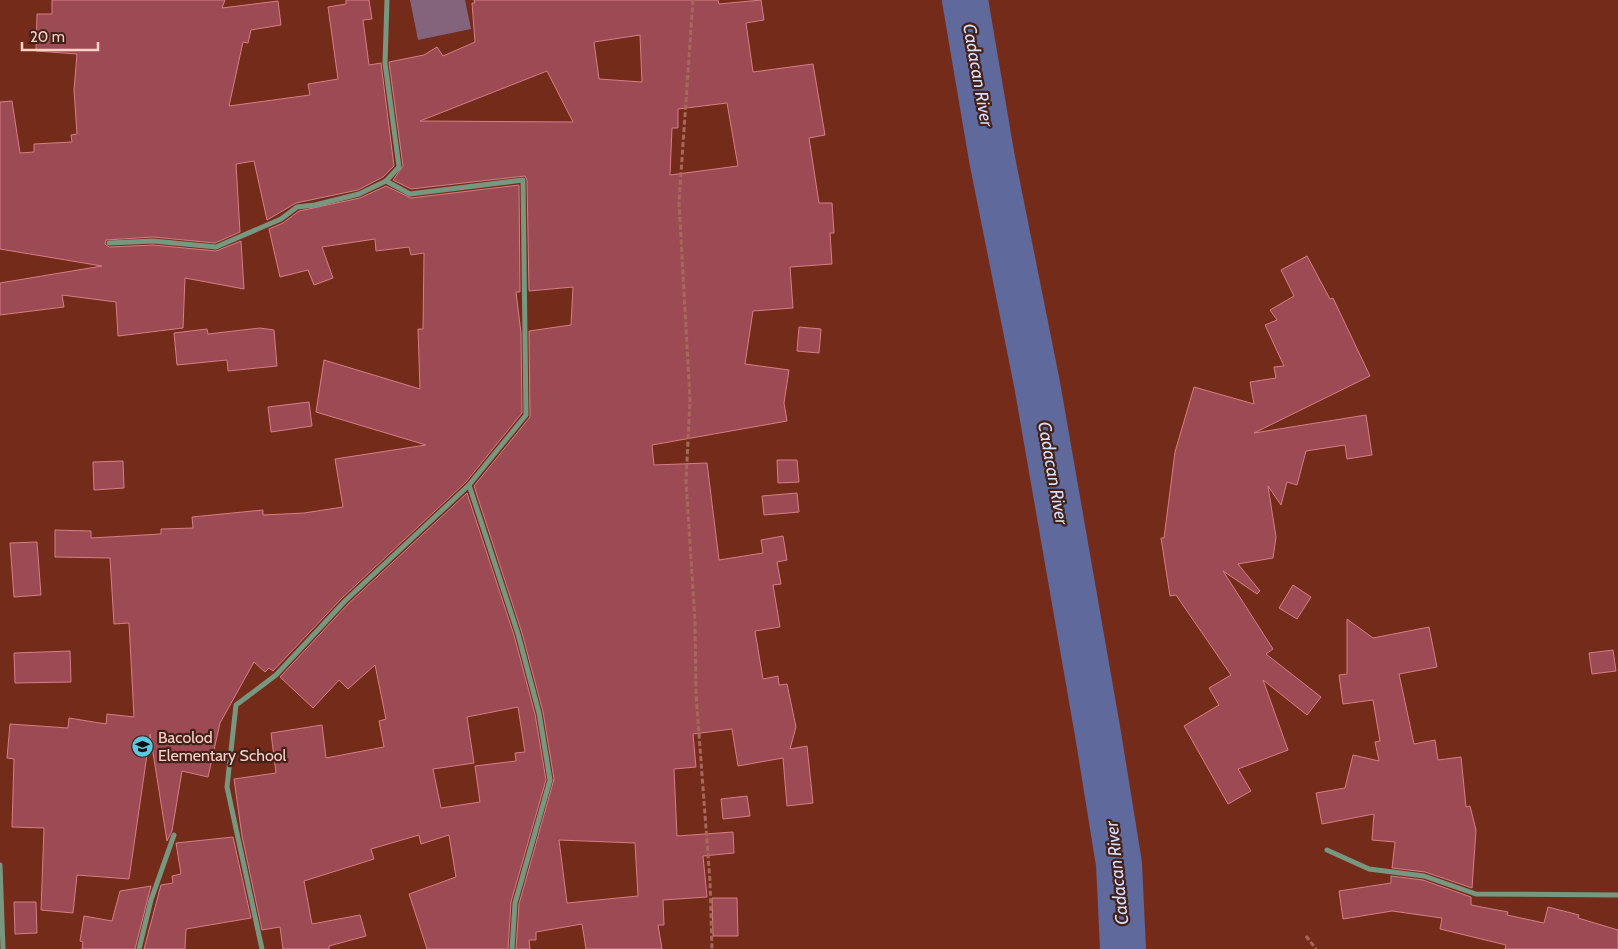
<svg xmlns="http://www.w3.org/2000/svg" width="1618" height="949" viewBox="0 0 1618 949" font-family="Cabin,sans-serif">
<rect width="100%" height="100%" fill="#752b1a"/>
<!-- green -->
<path fill="#84647d" d="M410,0H465L471,29L418,40Z"/>
<g fill="none" stroke-linecap="round" stroke-linejoin="round">
<!-- river -->
<path stroke="#5f699c" stroke-width="46" d="M965,0L992,159L1037,384L1098,734L1119,864L1123,949"/>
</g>
<!-- building -->
<g fill="#9c4b55" stroke="#d57e86" fill-rule="evenodd">
<path d="M52,0H225L222,8L278,1L281,25L251,30L248,43L243,42L229,106L310,95L308,84L338,79L328,7L346,4V0H369L372,19L363,20L369,65L381,63L394,166L383,177L358,190L296,203L267,220L254,161L236,164L240,232L215,243L153,237L106,240L105,244L109,247L153,245L216,251L241,241L244,289L185,278L183,328L118,336L116,302L62,295L64,307L0,315V283L102,266L0,249V102L12,101L20,153L34,152V144L72,142L71,135L77,134L74,90L77,54L36,51L37,14H52Z"/>
<path d="M474,0H718L719,4L761,0L764,20L746,23L753,72L813,64L825,135L809,138L819,203H832L834,233H830L832,264L790,267L793,308L753,311L745,364L789,370L784,403L787,421L652,445L654,465L707,463L719,560L763,553L761,540L783,536L787,560L777,562L781,584L773,585L780,627L755,631L763,679L778,676L779,685L787,684L796,727L790,749L807,746L813,803L787,806L783,758L738,766L732,729L693,734L696,767L674,769L677,836L733,832L734,853L703,856L707,897L663,900L664,925H658L662,949H586L582,924L536,932V940H529L530,949H516L519,904L554,779L543,712L522,633L474,486L530,417L529,331L571,325L573,287L529,291L527,180L525,176L411,189L393,180L403,166L389,62L424,55L437,47L443,56L475,42L472,3H475ZM640,35L642,82L599,79L594,42ZM547,71L573,122L420,121ZM727,103L738,166L670,175L672,128H678V109ZM559,840L635,843L638,896L567,903Z"/>
<path d="M519,185L520,292H516L521,333L522,413L466,482L342,598L273,671L269,668L265,672L254,662L220,723L208,777L182,771L172,831L167,841L150,734L129,879L77,875L73,913L41,910L44,828L12,827L14,759L7,758L10,724L68,728L69,718L106,724L107,714L134,717L129,623L114,624L110,558L55,557V530L91,531V538L161,534V529L193,528L192,517L263,510V515L304,513L343,507L335,459L426,445L316,412L324,360L420,389L418,329H423L424,253L411,255L409,247L376,251L375,239L322,247L333,278L314,285L308,270L280,277L269,229L283,223L299,211L360,198L386,186L411,198Z"/>
<path d="M1307,256L1330,299L1333,298L1370,376L1254,433L1366,415L1372,455L1347,459L1345,445L1306,451L1297,485L1287,482L1281,505L1268,486L1276,537L1273,558L1238,564L1260,591L1257,594L1223,571L1273,649L1266,654L1321,697L1307,715L1263,680L1288,750L1238,769L1251,791L1228,804L1184,726L1219,705L1209,688L1231,675L1176,595L1170,596L1161,538H1164L1175,452L1194,387L1254,404L1250,382L1276,378L1274,367L1284,366L1265,325L1277,320L1270,310L1294,296L1281,270Z"/>
<path d="M799,327L821,329L819,353L797,351Z"/>
<path d="M260,328L274,330L277,366L228,371L227,360L177,365L174,333L207,329L208,334Z"/>
<path d="M309,402L312,426L271,432L268,407Z"/>
<path d="M777,460H797L799,482L778,483Z"/>
<path d="M123,461L124,488L94,490L93,462Z"/>
<path d="M467,493L514,635L535,714L546,780L511,902L508,949H427L409,894L456,877L449,835L421,844L419,835L371,849L374,859L304,881L312,924L360,915L366,936L329,946V949H283L280,927L262,930L242,836L234,779L276,773L271,733L322,725L326,758L384,747L379,721L386,719L375,665L348,689L339,680L313,708L280,677L348,604ZM518,707L525,752L515,753L516,761L475,766L480,802L441,808L433,769L474,763L467,717Z"/>
<path d="M797,493L799,512L764,515L762,496Z"/>
<path d="M37,542L41,595L14,597L10,543Z"/>
<path d="M1293,585L1311,597L1297,619L1279,608Z"/>
<path d="M1347,619L1373,638L1429,627L1437,667L1399,674L1414,744L1435,740L1438,760L1461,757L1466,807L1470,806L1476,830L1472,888L1425,872L1392,868L1395,842L1372,840L1374,814L1322,824L1316,793L1345,788L1353,755L1379,761L1375,742L1380,741L1373,700L1343,704L1339,675L1347,674Z"/>
<path d="M1613,650L1616,671L1592,674L1589,653Z"/>
<path d="M70,651L71,682L15,683L14,653Z"/>
<path d="M747,796L750,816L723,819L721,799Z"/>
<path d="M233,837L251,918L186,929L185,949H144L161,885L173,883L172,876L181,874L176,843Z"/>
<path d="M1391,876L1423,880L1471,897V905L1508,912L1507,915L1544,923L1548,907L1579,915L1578,918L1618,930V949H1505L1506,945L1440,929L1442,918L1392,911L1343,919L1339,891L1391,883Z"/>
<path d="M151,886L135,949H82L83,942L80,941L84,916L112,921L120,891Z"/>
<path d="M712,898H737L738,936H713Z"/>
<path d="M14,902H36L37,933L15,934Z"/>
</g>
<g fill="none" stroke-linecap="round" stroke-linejoin="round">
<!-- path -->
<g stroke="#a86859" stroke-width="3" stroke-dasharray="5 2.5" stroke-linecap="butt">
<path d="M693,0L679,202L690,400L686,481L695,621L696,694L710,882L712,949"/>
<path d="M1306,936L1316,949"/>
</g>
<!-- minor -->
<g stroke="#789781" stroke-width="5">
<path d="M109,243L153,241L216,247L281,219L297,207L315,205L359,194L386,181L399,167L385,63L387,0"/>
<path d="M469,485L518,634L539,713L550,780L515,903L512,949"/>
<path d="M1327,850L1369,869L1424,876L1476,894L1618,895"/>
<path d="M0,865L3,949"/>
<path d="M139,949L151,900L174,835"/>
<path d="M262,949L227,787L236,705L276,675L345,601L469,485L526,415L523,180L410,194L386,181"/>
</g>
</g>
<!-- icons -->
<defs>
<symbol id="school-disc" viewBox="-11 -11 22 22"><circle r="9.5" fill="#57c9e2" stroke="#432119"/><path d="M0-5L7-2L0 1L-7-2ZM-4 1L0 2.5L4 1V4Q0 6-4 4Z" fill="#111"/></symbol>
</defs>
<g fill-rule="evenodd">
<use href="#school-disc" x="130" y="734" width="25" height="25"/>
</g>
<g text-anchor="middle" stroke-width="4.5" stroke-linejoin="round" paint-order="stroke">
<!-- poi labels -->
<g font-size="16" fill="#fed1c5" stroke="#432119" text-anchor="start">
<text x="158" y="743">Bacolod<tspan x="158" dy="18">Elementary School</tspan></text>
</g>
<!-- water labels -->
<g font-size="18" font-style="italic" fill="#d6defe" stroke="#432119">
<text transform="translate(978 75) rotate(80)" y="6">Cadacan River</text>
<text transform="translate(1053 473) rotate(80)" y="6">Cadacan River</text>
<text transform="translate(1117 873) rotate(-96)" y="6">Cadacan River</text>
</g>
</g>
<!-- scale -->
<path d="M22 42v8h76v-8" fill="none" stroke="#fed1c5" stroke-width="2.5"/>
<text x="30" y="42" font-size="15" fill="#fed1c5" stroke="#432119" stroke-width="4" paint-order="stroke">20 m</text>
</svg>
